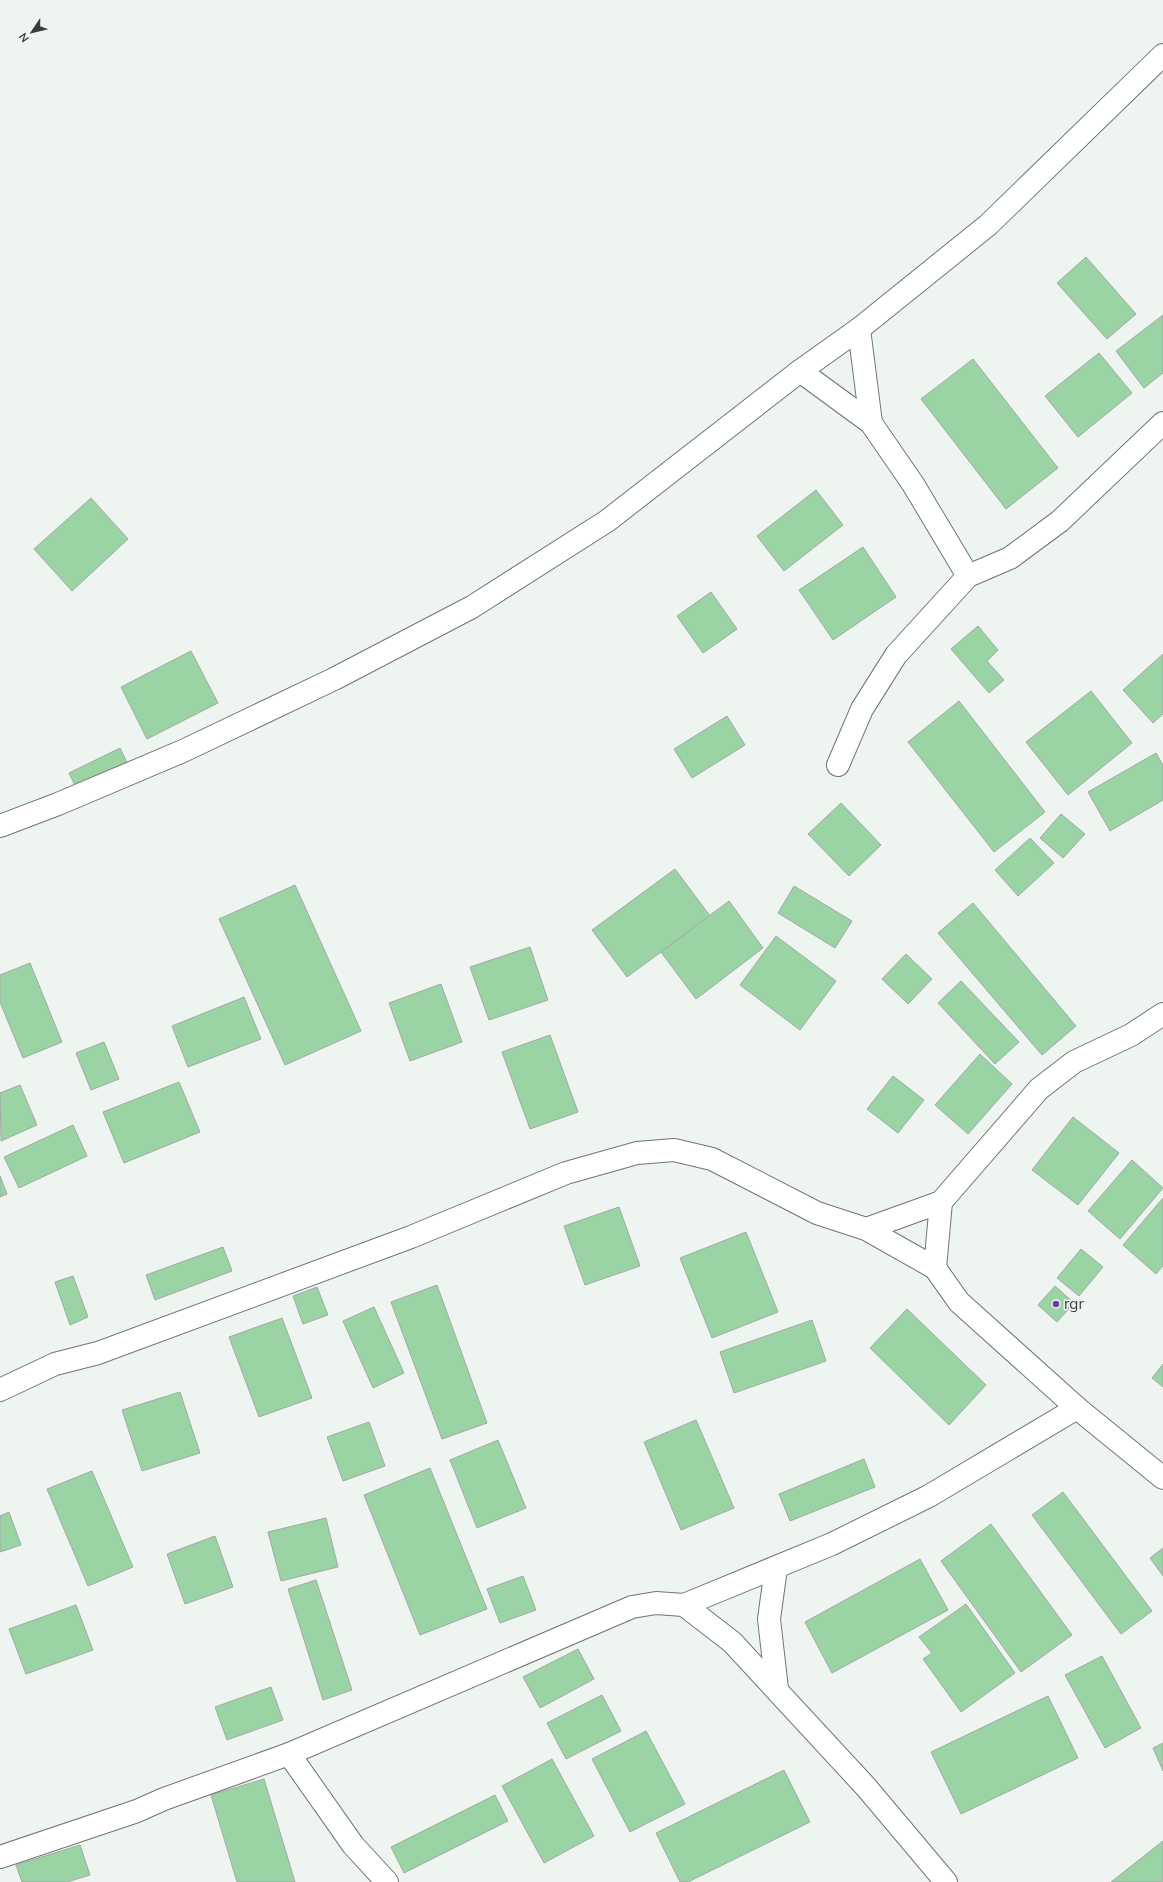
<svg xmlns="http://www.w3.org/2000/svg" width="1163" height="1882" viewBox="0 0 1163 1882" font-family="Mulish,sans-serif">
<rect width="100%" height="100%" fill="#eef4ef"/>
<!-- building -->
<g fill="#9ad4a5" stroke="#a3a9a4">
<path d="M1086,257L1136,314L1107,339L1057,283Z"/>
<path d="M1163,315V373L1144,388L1116,351Z"/>
<path d="M1099,353L1132,393L1078,437L1045,396Z"/>
<path d="M973,359L1058,468L1006,509L921,399Z"/>
<path d="M816,490L843,525L784,571L757,536Z"/>
<path d="M91,498L128,539L72,591L34,549Z"/>
<path d="M863,547L896,597L833,640L799,590Z"/>
<path d="M711,592L737,629L703,653L677,616Z"/>
<path d="M978,626L998,650L987,661L1004,680L989,693L951,649Z"/>
<path d="M191,651L218,703L147,739L121,687Z"/>
<path d="M1163,654V714L1153,723L1123,690Z"/>
<path d="M1091,691L1132,743L1068,795L1026,742Z"/>
<path d="M959,701L1045,812L994,852L908,742Z"/>
<path d="M727,716L745,745L692,778L674,749Z"/>
<path d="M120,748L130,769L79,794L69,773Z"/>
<path d="M1156,753L1163,765V800L1110,831L1088,792Z"/>
<path d="M841,803L881,845L849,876L808,834Z"/>
<path d="M1061,814L1085,834L1063,858L1040,838Z"/>
<path d="M1030,838L1054,863L1018,896L995,870Z"/>
<path d="M675,869L710,916L627,977L592,930Z"/>
<path d="M295,885L361,1031L285,1065L219,919Z"/>
<path d="M794,886L852,921L835,948L778,913Z"/>
<path d="M729,901L763,948L696,999L661,952Z"/>
<path d="M973,903L1076,1026L1042,1055L938,933Z"/>
<path d="M776,936L836,981L800,1030L740,985Z"/>
<path d="M530,947L548,1000L489,1020L470,967Z"/>
<path d="M906,954L932,979L908,1004L882,979Z"/>
<path d="M30,963L62,1042L23,1058L0,1002V975Z"/>
<path d="M961,981L1019,1042L995,1064L938,1003Z"/>
<path d="M441,984L462,1042L410,1061L389,1003Z"/>
<path d="M244,997L261,1039L188,1067L172,1026Z"/>
<path d="M550,1035L578,1112L530,1129L502,1052Z"/>
<path d="M104,1042L119,1079L91,1090L76,1053Z"/>
<path d="M980,1054L1012,1084L968,1134L935,1105Z"/>
<path d="M893,1076L924,1100L898,1133L867,1109Z"/>
<path d="M179,1082L200,1132L124,1163L103,1112Z"/>
<path d="M20,1085L37,1125L1,1141L0,1093Z"/>
<path d="M1073,1117L1119,1153L1078,1205L1032,1170Z"/>
<path d="M73,1125L87,1156L19,1188L4,1157Z"/>
<path d="M1132,1160L1163,1188L1120,1239L1088,1211Z"/>
<path d="M0,1176L7,1194L0,1197Z"/>
<path d="M1163,1198V1266L1156,1274L1123,1245Z"/>
<path d="M619,1207L640,1266L585,1285L564,1226Z"/>
<path d="M746,1232L778,1312L712,1338L680,1258Z"/>
<path d="M223,1247L232,1271L155,1300L146,1275Z"/>
<path d="M1081,1249L1103,1267L1079,1296L1057,1278Z"/>
<path d="M73,1276L88,1317L70,1325L55,1282Z"/>
<path d="M437,1285L487,1423L442,1439L391,1302Z"/>
<path d="M1055,1286L1074,1303L1057,1322L1038,1305Z"/>
<path d="M317,1287L328,1315L303,1324L293,1296Z"/>
<path d="M374,1307L404,1373L373,1388L343,1321Z"/>
<path d="M907,1309L986,1385L949,1425L870,1348Z"/>
<path d="M282,1318L312,1398L259,1417L229,1337Z"/>
<path d="M812,1320L826,1361L734,1393L720,1352Z"/>
<path d="M1163,1364V1387L1152,1378Z"/>
<path d="M180,1392L200,1453L142,1471L122,1410Z"/>
<path d="M696,1420L734,1508L681,1530L644,1442Z"/>
<path d="M369,1422L385,1466L343,1481L327,1437Z"/>
<path d="M498,1440L526,1508L477,1528L450,1460Z"/>
<path d="M864,1459L875,1487L790,1521L779,1494Z"/>
<path d="M430,1468L487,1609L420,1635L364,1495Z"/>
<path d="M92,1471L133,1567L88,1586L47,1489Z"/>
<path d="M1063,1492L1152,1611L1121,1634L1032,1515Z"/>
<path d="M9,1512L21,1545L0,1552V1516Z"/>
<path d="M326,1518L338,1567L281,1581L268,1532Z"/>
<path d="M991,1524L1072,1635L1021,1672L941,1561Z"/>
<path d="M215,1536L233,1587L185,1604L167,1554Z"/>
<path d="M1163,1548V1576L1150,1558Z"/>
<path d="M920,1559L948,1610L832,1673L805,1622Z"/>
<path d="M523,1576L536,1610L500,1623L487,1589Z"/>
<path d="M316,1580L352,1690L323,1700L288,1589Z"/>
<path d="M966,1604L1015,1673L961,1712L923,1659L932,1653L919,1637Z"/>
<path d="M76,1605L93,1650L26,1674L9,1629Z"/>
<path d="M578,1649L594,1679L540,1708L523,1677Z"/>
<path d="M1102,1656L1141,1728L1105,1748L1065,1675Z"/>
<path d="M271,1687L283,1720L227,1740L215,1707Z"/>
<path d="M602,1695L621,1731L566,1759L547,1723Z"/>
<path d="M1048,1696L1078,1758L961,1814L931,1752Z"/>
<path d="M646,1731L685,1804L630,1832L592,1759Z"/>
<path d="M1163,1743V1771L1153,1748Z"/>
<path d="M552,1759L594,1836L544,1863L502,1786Z"/>
<path d="M784,1770L810,1822L688,1882H680L656,1833Z"/>
<path d="M264,1779L295,1882H237L211,1795Z"/>
<path d="M495,1795L508,1821L404,1873L391,1847Z"/>
<path d="M1163,1841V1882H1111Z"/>
<path d="M80,1845L90,1875L67,1882H22L16,1865Z"/>
</g>
<g fill="none" stroke-linecap="round" stroke-linejoin="round">
<defs>
<g id="minor">
<path d="M859,329L871,423"/>
<path d="M800,371L871,423L913,484L968,576"/>
<path d="M838,765L862,709L896,655L968,576L1010,558L1060,521L1163,423"/>
<path d="M0,826L58,804L183,751L334,679L472,607L607,521L800,371L859,329L988,225L1163,55"/>
<path d="M866,1229L941,1202L1039,1089L1074,1062L1131,1035L1163,1014"/>
<path d="M935,1268L941,1202"/>
<path d="M0,1390L55,1364L98,1353L411,1237L566,1173L637,1153L674,1150L712,1159L817,1213L866,1229L935,1268L959,1302L1077,1408L1163,1478"/>
<path d="M776,1568L769,1619L777,1689"/>
<path d="M684,1605L732,1642L866,1787L946,1882"/>
<path d="M289,1754L353,1845L387,1882"/>
<path d="M0,1857L137,1811L164,1799L289,1754L632,1607L656,1603L684,1605L832,1544L929,1496L1077,1408"/>
</g>
</defs>
<!-- minor casing -->
<use href="#minor" stroke="#707671" stroke-width="24"/>
<!-- minor -->
<use href="#minor" stroke="#fff" stroke-width="22"/>
</g>
<!-- markers -->
<circle fill="#7733a7" stroke="#eef4ef" stroke-width="1.5" cx="1056" cy="1304" r="4"/>
<g text-anchor="middle" stroke-width="3" stroke-linejoin="round" paint-order="stroke">
<!-- poi labels -->
<g font-size="15" fill="#3b3d3b" stroke="#eef4ef" text-anchor="start">
<text x="1064" y="1309">rgr</text>
</g>
</g>
<!-- north arrow -->
<g transform="translate(32 32) rotate(235)" stroke="#eef4ef" stroke-width="3" paint-order="stroke">
<path d="M0-3L7 15L0 10L-7 15Z" fill="#3b3d3b"/>
<text y="-6" font-size="11" font-weight="bold" text-anchor="middle" fill="#3b3d3b">N</text>
</g>
</svg>
